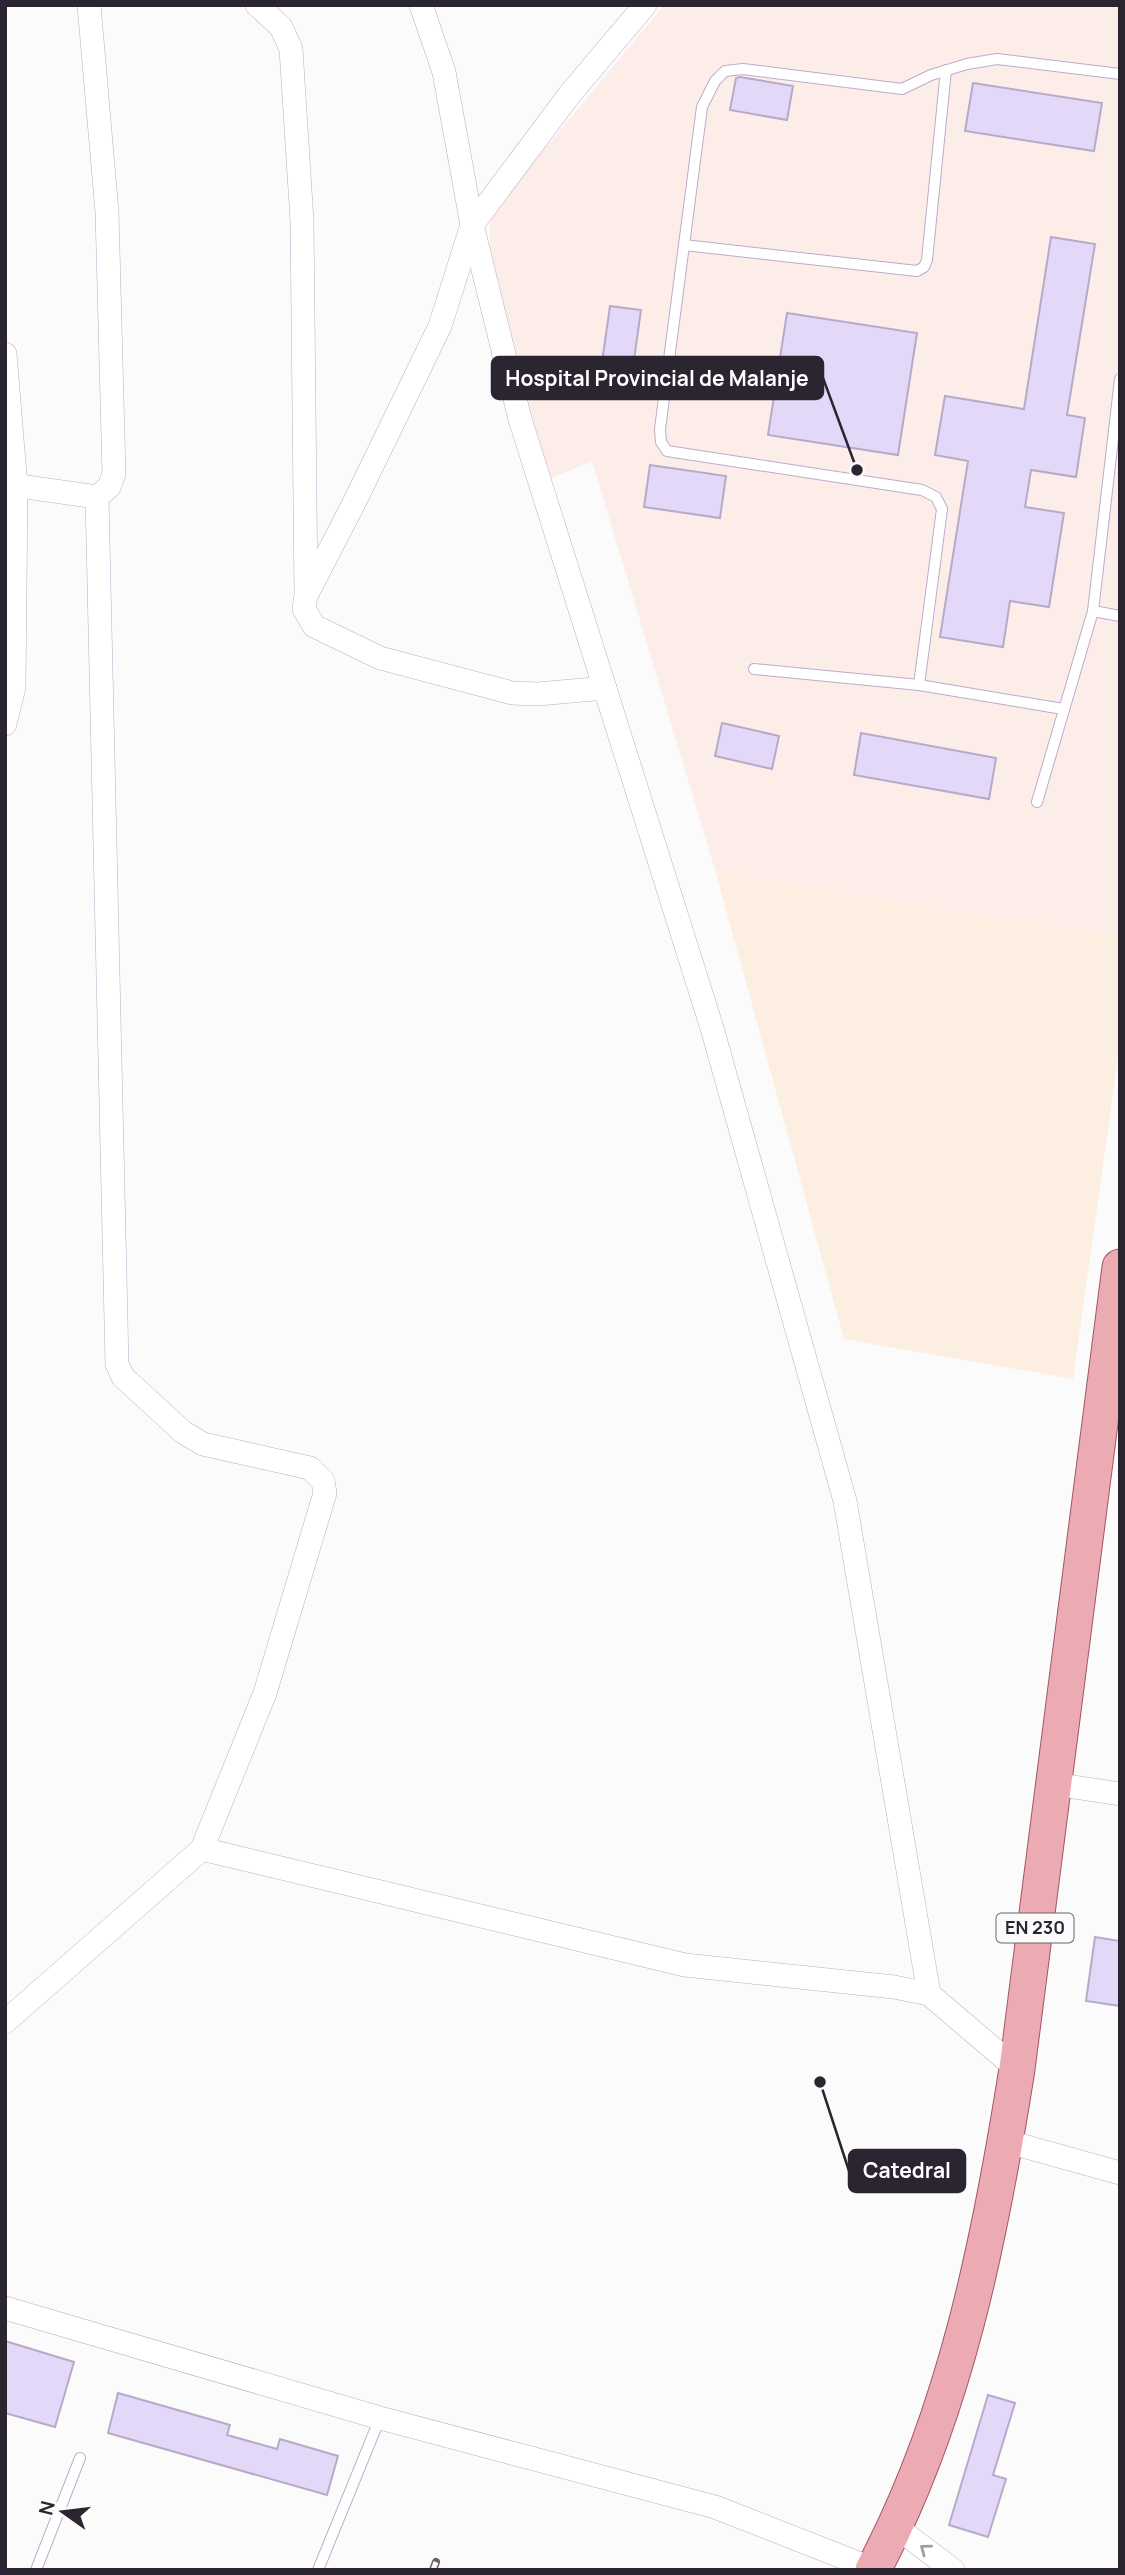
<svg xmlns="http://www.w3.org/2000/svg" width="1125" height="2575" viewBox="0 0 1125 2575" font-family="Manrope,sans-serif">
<rect width="100%" height="100%" fill="#fbfbfb"/>
<!-- commercial -->
<path fill="#fceee0" d="M716,873L1120,937V1044L1073,1379L844,1339Z"/>
<!-- medical -->
<path fill="#fdede9" d="M664,5H1120V937L716,873L592,461L547,480L490,259V215Z"/>
<!-- building -->
<g fill="#e4d8f9" stroke="#b6aaca" stroke-width="2">
<path d="M740,77L793,86L787,120L730,110L736,78Z"/>
<path d="M973,83L1102,103L1094,151L965,131Z"/>
<path d="M1051,237L1095,244L1067,415L1085,418L1076,477L1031,470L1025,507L1064,513L1049,607L1010,601L1003,647L940,637L968,461L935,455L945,396L1024,409Z"/>
<path d="M610,306L641,310L632,374L601,369Z"/>
<path d="M787,313L917,333L898,455L768,435Z"/>
<path d="M650,465L726,476L720,518L644,507Z"/>
<path d="M722,723L779,736L772,769L715,756Z"/>
<path d="M861,733L996,758L989,799L854,775Z"/>
<path d="M1095,1937L1120,1941V2006L1086,2001Z"/>
<path d="M5,2341L74,2362L55,2427L5,2413Z"/>
<path d="M118,2393L230,2425L227,2435L277,2449L280,2439L338,2456L327,2495L108,2433Z"/>
<path d="M988,2395L1015,2403L993,2475L1006,2479L988,2537L949,2525Z"/>
</g>
<g fill="none" stroke-linecap="round" stroke-linejoin="round">
<defs>
<g id="lane">
<path d="M684,245L917,271L924,267L927,260L946,70"/>
<path d="M1093,611L1120,616"/>
<path d="M754,669L919,685L1063,709"/>
<path d="M919,685L942,509L936,497L922,490L667,451L661,442L660,429L702,107L715,81L725,71L743,69L902,89L931,75L967,64L997,59L1120,74"/>
<path d="M1037,802L1093,611L1120,379"/>
<path d="M36,2570L80,2458"/>
<path d="M318,2570L380,2418"/>
</g>
<g id="street">
<path d="M89,5L107,212L114,474L109,487L97,497L117,1364L123,1377L183,1432L203,1444L310,1468L323,1481L325,1493L265,1693L202,1849"/>
<path d="M257,5L281,27L291,49L302,221L306,595L304,609L314,626L380,658L512,693L538,694L605,688"/>
<path d="M421,5L444,72L472,225L520,419L712,1028L845,1501L929,1994"/>
<path d="M5,354L16,487L14,687L5,724"/>
<path d="M5,484L97,497"/>
<path d="M308,592L354,503L440,326L472,225L570,94L645,5"/>
<path d="M1054,1784L1120,1794"/>
<path d="M5,2022L202,1849L685,1965L894,1987L929,1994L1017,2069"/>
<path d="M1005,2141L1120,2173"/>
<path d="M5,2308L380,2418L715,2507L873,2569"/>
<path d="M896,2527L953,2570"/>
</g>
<path id="primary" d="M873,2570C955,2416 990,2240 1017,2069L1120,1267"/>
</defs>
<!-- lane casing -->
<use href="#lane" stroke="#b9adcd" stroke-width="12"/>
<!-- street casing -->
<use href="#street" stroke="#b9adcd" stroke-width="24"/>
<!-- primary casing -->
<use href="#primary" stroke="#a05765" stroke-width="37"/>
<!-- lane -->
<use href="#lane" stroke="#fff" stroke-width="10"/>
<!-- street -->
<use href="#street" stroke="#fff" stroke-width="23"/>
<!-- primary -->
<use href="#primary" stroke="#ecaab3" stroke-width="35"/>
<defs>
<path id="rail" d="M433,2570L436,2562"/>
</defs>
<!-- rail casing -->
<use href="#rail" stroke="#646069" stroke-width="8"/>
<!-- rail -->
<use href="#rail" stroke="#fbfbfb" stroke-width="5" stroke-dasharray="16" stroke-linecap="butt"/>
</g>
<!-- one-way arrows -->
<defs><path id="oneway-chevron" d="M-2-3.5L2.5 0L-2 3.5" fill="none" stroke-width="1.6" stroke-linecap="round" stroke-linejoin="round" transform="scale(1.75)"/></defs>
<use stroke="#9f9da2" href="#oneway-chevron" transform="translate(925 2549) rotate(-143)"/>
<g text-anchor="middle" stroke-width="6" stroke-linejoin="round" paint-order="stroke">
<!-- shield labels -->
<rect fill="#fbfbfb" stroke="#69656e" stroke-width="2" x="996.5" y="1913.5" width="77" height="29" rx="5"/>
<g font-size="18" font-weight="bold" fill="#2a2531">
<text x="1035" y="1934">EN 230</text>
</g>
</g>
<!-- callouts -->
<path fill="none" stroke="#2a2531" stroke-width="2.5" d="M857 470L823 378M820 2082L849 2171"/>
<g fill="#2a2531" stroke="#fbfbfb" stroke-width="2.5">
<circle cx="857" cy="470" r="7"/>
<circle cx="820" cy="2082" r="7"/>
</g>
<g fill="#2a2531" stroke="#2a2531" stroke-width="2.5">
<rect x="492" y="357" width="331" height="42" rx="7"/>
<rect x="849" y="2150" width="116" height="42" rx="7"/>
</g>
<g font-size="21" text-anchor="middle" font-weight="bold" fill="#fff">
<text x="657" y="386">Hospital Provincial de Malanje</text>
<text x="907" y="2178">Catedral</text>
</g>
<!-- border -->
<rect width="1125" height="2575" fill="none" stroke="#2a2531" stroke-width="14"/>
<!-- north arrow -->
<g transform="translate(63 2512) rotate(284)" stroke="#fbfbfb" stroke-width="5" paint-order="stroke">
<path d="M0-5L12 26L0 18L-12 26Z" fill="#2a2531"/>
<text y="-10" font-size="19" font-weight="bold" text-anchor="middle" fill="#2a2531">N</text>
</g>
</svg>
